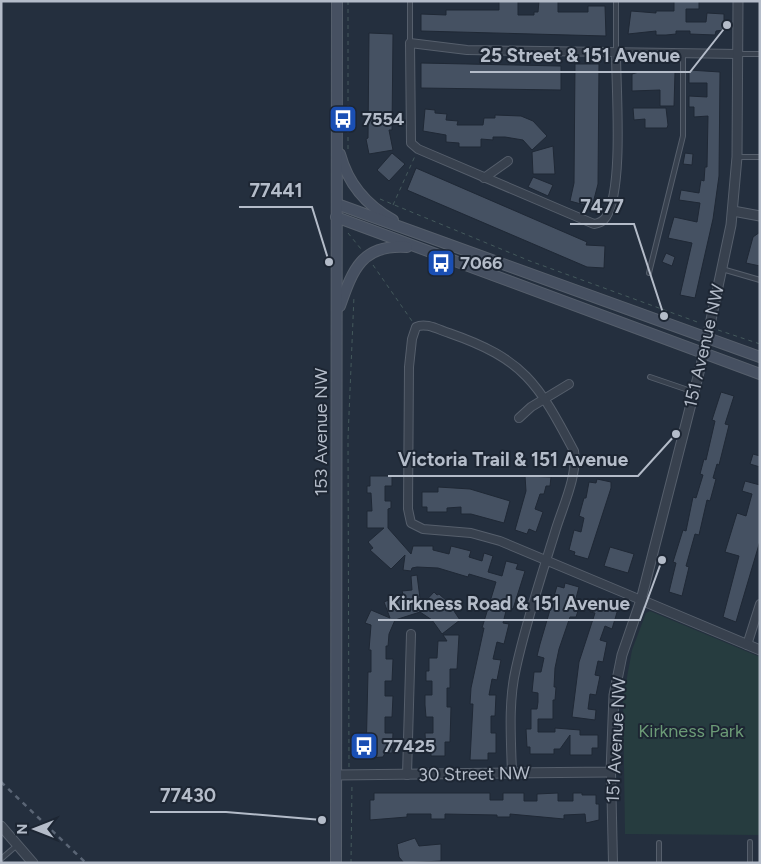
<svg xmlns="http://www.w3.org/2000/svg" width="761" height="864" viewBox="0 0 761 864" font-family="Figtree,sans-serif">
<rect width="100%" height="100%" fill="#242f3e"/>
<!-- green -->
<path fill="#263c3f" d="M650,611L760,657V835L625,834L623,699L632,650L646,613Z"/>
<!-- building -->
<g fill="#455162" stroke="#1f2835">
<path d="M499,1H518V15H534V12H538L539,1H558V12H588V6H605L606,36L421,31V14L446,15V10H499Z"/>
<path d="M674,1H699V9H686V22H706L707,13L724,14V30L716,31L715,35L690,34V31H676V34L666,35H656V31L628,34L631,11L656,13V11H674Z"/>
<path d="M369,33L393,34L392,130H389L393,150L369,154L366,139L368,138Z"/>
<path d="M421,63L561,66V90L421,88Z"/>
<path d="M575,64H599L598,184L592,207L570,201L574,183Z"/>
<path d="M689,70L720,72L719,176L713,219L695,298L680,295L692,243L668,238L674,217L697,222L700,203L679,200L681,190L699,193L701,180L704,181L705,167H707L708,116L694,117V107H689V96L707,97V83H689Z"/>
<path d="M639,72H675L674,106H660V90L632,91V74Z"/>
<path d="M633,108H666L668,125L667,128H645V119L634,120Z"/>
<path d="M425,109L435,110V113L447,114L446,120L458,121L457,125H483L484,118H495V115L521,116L533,121L547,136L532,150L523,140L505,137H493V140L481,139V147H459V143L446,142V135L423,131Z"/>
<path d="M553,146L555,174H533L532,152Z"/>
<path d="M392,153L405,164L389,181L377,170Z"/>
<path d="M685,153L693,154L692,165L683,164Z"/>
<path d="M416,168L587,242L586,245L605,246L604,268L587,267L407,190Z"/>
<path d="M533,177L553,185L548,196L528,187Z"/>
<path d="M760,232V266L746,263L753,237Z"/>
<path d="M666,253L675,257L672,266L662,262Z"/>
<path d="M721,392L734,396L725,424L729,425L719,465L717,464L713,478L716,479L710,501L707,500L699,535L695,534L686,566L689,567L682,596L669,592L676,563L673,562L683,530L686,531L693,497L696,498L703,475L700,474L704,459L706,460L715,421L712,420Z"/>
<path d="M753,454L760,456V467L750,464Z"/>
<path d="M370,476H392V486H385V501H391V508L388,509V528L411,554L413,546H433V550L449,554L451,546L471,551L469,557L482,561L484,553L493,556L488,572L502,576L506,561L518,564L516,569L525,571L513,609L507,607L503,623L509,624L504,644L497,642L493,659L501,660L497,680L492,679L489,695H496L495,716H491V733H496V753H488V760H470L473,704H470L471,688L484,628H482L496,582L469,574L468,577L438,568L417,567L412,568L411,571L403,570L405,555L391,569L370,550L373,548L368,542L384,528H367V511H372L371,493H367V486H370Z"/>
<path d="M525,476L551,477L550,486H546L544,494H540L535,509L543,512L536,532L529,529L527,534L515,530L526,491Z"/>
<path d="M597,479L611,482V488L588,559L574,555L575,552L569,550L574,530L581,532L584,518L579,516L584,498H586L589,482L596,483Z"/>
<path d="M745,481L760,485V541L736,622L723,617L739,556L725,552L737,513L746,516L752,494L742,491Z"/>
<path d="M438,487L470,489L510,501L504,523L471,514H461V507L447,508V512H427V507H422V492H438Z"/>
<path d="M610,547L634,554L628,573L604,566Z"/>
<path d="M417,575L421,606L434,592L437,595L439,594L448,602L460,620L442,634L432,620L420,612L395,620L389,634L388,646H386V659H393L392,681H385V696H393L392,717H385V733H393L392,753H385L383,757L366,758L368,672H371V650H369L371,625L365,623L371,610L390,618L384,602L403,594L402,591L412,590L411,576Z"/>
<path d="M565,583L579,587L575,602L576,603L574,610L578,611L576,617H570L559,649L555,668L554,687H556L555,700H553V719H538V732H555V728L580,730V735H598V748H592V755H570V735L560,749H554V754H530V747H527L526,729H531V709H537L538,702V693L532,692L534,672H541L544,658L537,656L540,644L557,586L564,588Z"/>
<path d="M598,598L612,602L611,607L618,609L612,629L605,626L600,640L607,642L603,662L598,661L595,675L600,676L596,695L590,694L588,709L596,710L595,720L572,717L579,662L595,613L590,612L593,603L597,604Z"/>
<path d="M443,635H459L457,669H450V688H447V707H451L450,742H445V756H431V752H426L425,733H433V717H426L425,705V695H432V681H426V671H429V658H437L438,641H447Z"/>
<path d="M374,793H490V800H503V793H524V801H537V794L558,793V801H573V793H582V795H596V804H599V820L586,823L585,814L564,815V819L510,814V817H497V815L445,814V819H431V814H407V817L370,820V800H374Z"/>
<path d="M415,838L419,846L441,844V861L404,863L399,857L397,844Z"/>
</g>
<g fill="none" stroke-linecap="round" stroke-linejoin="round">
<defs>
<g id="service">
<path d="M616,1V52"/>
<path d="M410,43V1"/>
<path d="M738,54H760"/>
<path d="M737,157H760"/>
<path d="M722,269L760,280"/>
<path d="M649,273L683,136V54"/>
<path d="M650,377L694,392"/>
<path d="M1,859L16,846"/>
<path d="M659,863V843"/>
<path d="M750,863V842"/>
</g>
<g id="minor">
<path d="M616,52C616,89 624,189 606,217C603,222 599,223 594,224L418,149L411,143L410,43L467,50L738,54"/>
<path d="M484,178L508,161"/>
<path d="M519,418L531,407L569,384"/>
<path d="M747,645L760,604"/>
<path d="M611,772L613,863"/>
<path d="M512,774C511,739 508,702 516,668C526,622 541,577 555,532C562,508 578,476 574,451C538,383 524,359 449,333C439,330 426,322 416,327L412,339L409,367L408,509L411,523L423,529L471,533L500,541L641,600"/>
<path d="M407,775L411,634"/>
</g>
<g id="tertiary">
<path d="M733,211L760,216"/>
<path d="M641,600L760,650"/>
<path d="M336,775L611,772L614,695L622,655L641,600L704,353L731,225L737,157L738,1"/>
<path d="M1,826L33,863"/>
</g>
<g id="secondary">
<path d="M340,154C348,184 366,205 393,220"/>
<path d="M337,204L760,357"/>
<path d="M336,217L760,374"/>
<path d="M340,306C353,269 362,244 407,247"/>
<path d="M336,863L337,1"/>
</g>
</defs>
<!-- service casing -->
<use href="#service" stroke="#565f6c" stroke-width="6"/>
<!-- minor casing -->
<use href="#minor" stroke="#565f6c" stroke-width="10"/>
<!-- tertiary casing -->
<use href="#tertiary" stroke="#565f6c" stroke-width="11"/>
<!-- secondary casing -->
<use href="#secondary" stroke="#565f6c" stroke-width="12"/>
<!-- path -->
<g stroke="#44595c" stroke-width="1" stroke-dasharray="4 4" stroke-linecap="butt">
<path d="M348,1V149"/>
<path d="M380,199L530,261L700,323"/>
<path d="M393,205L415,156"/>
<path d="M348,233L361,249"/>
<path d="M373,265L412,321"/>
<path d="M718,330L760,344"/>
<path d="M349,767L348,438L354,296"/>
<path d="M351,863L352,783"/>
</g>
<!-- service -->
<use href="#service" stroke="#38414e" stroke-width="4"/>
<!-- minor -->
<use href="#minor" stroke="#38414e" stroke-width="8"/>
<!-- tertiary -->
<use href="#tertiary" stroke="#38414e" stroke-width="9"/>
<!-- secondary -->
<use href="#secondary" stroke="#465061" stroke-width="10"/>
<!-- rail -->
<path stroke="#5a6575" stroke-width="2.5" stroke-dasharray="5 5" stroke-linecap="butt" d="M1,782L86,863"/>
</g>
<!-- icons -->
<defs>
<symbol id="bus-square" viewBox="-11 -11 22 22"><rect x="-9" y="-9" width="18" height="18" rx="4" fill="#1a4fb4" stroke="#1d2633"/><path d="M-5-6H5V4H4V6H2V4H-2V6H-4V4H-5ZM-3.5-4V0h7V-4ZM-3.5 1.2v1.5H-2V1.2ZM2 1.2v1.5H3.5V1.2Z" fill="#fff"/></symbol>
</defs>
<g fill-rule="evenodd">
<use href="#bus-square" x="327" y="103" width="32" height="32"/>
<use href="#bus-square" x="425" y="247" width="32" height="32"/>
<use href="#bus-square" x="348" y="730" width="32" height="32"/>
</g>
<g text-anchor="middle" stroke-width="4" stroke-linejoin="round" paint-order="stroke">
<!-- poi labels -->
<g font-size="18" font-weight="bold" fill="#b4bcc9" stroke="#1d2633" text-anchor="start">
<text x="362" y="125">7554</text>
<text x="460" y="269">7066</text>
<text x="383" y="752">77425</text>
</g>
<!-- street labels -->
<g font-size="18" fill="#b4bcc9" stroke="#1d2633">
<text transform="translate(704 346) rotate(-77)" y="6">151 Avenue NW</text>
<text transform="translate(321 432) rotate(-90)" y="6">153 Avenue NW</text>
<text transform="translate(616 740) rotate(-87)" y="6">151 Avenue NW</text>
<text transform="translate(474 774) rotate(-1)" y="6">30 Street NW</text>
</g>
<!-- park labels -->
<g font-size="18" fill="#6b9a76" stroke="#1d2633">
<text x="691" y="737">Kirkness Park</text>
</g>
</g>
<!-- callouts -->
<path fill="none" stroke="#b4bcc9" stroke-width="2" d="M727 25L690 72H470M329 262L312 207H239M664 316L634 224H570M676 434L638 476H388M662 560L640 620H378M322 820L226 812H150"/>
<g fill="#b4bcc9" stroke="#1d2633" stroke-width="2">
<circle cx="727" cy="25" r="5"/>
<circle cx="329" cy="262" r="5"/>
<circle cx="664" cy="316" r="5"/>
<circle cx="676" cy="434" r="5"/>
<circle cx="662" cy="560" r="5"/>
<circle cx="322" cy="820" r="5"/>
</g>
<g font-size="19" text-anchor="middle" font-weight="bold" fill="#b4bcc9" stroke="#1d2633" stroke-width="4" stroke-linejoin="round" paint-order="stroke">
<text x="580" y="62">25 Street &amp; 151 Avenue</text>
<text x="276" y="197">77441</text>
<text x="602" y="213">7477</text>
<text x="513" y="466">Victoria Trail &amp; 151 Avenue</text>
<text x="509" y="610">Kirkness Road &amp; 151 Avenue</text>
<text x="188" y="802">77430</text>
</g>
<!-- border -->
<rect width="761" height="864" fill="none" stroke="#b4bcc9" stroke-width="5"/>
<!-- north arrow -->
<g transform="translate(35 829) rotate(270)" stroke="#1d2633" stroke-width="4" paint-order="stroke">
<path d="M0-4L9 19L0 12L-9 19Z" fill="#b4bcc9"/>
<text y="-8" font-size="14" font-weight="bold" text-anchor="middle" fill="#b4bcc9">N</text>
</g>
</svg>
